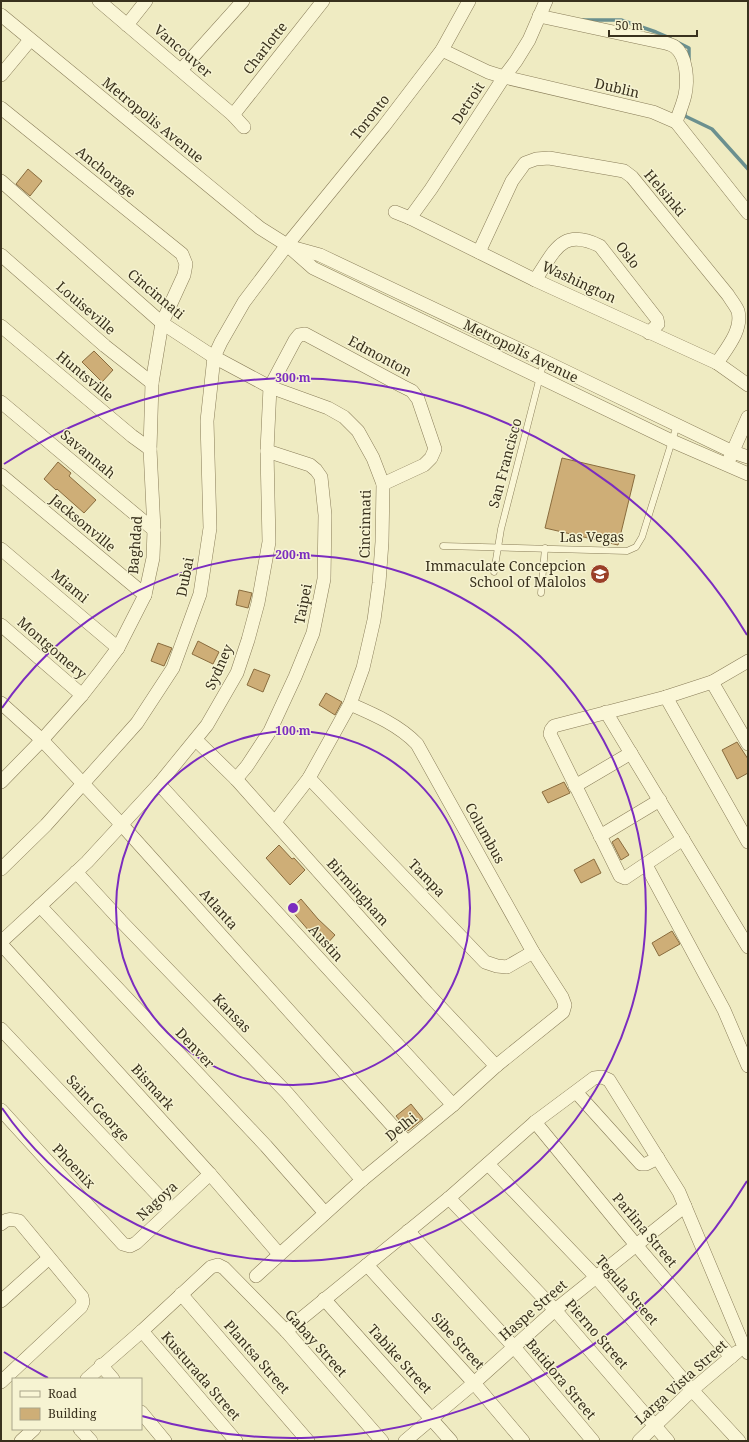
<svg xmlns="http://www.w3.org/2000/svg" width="749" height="1442" viewBox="0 0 749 1442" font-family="'Noto Serif',serif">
<rect width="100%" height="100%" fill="#efebc2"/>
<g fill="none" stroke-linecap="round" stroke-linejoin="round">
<!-- stream -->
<g stroke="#6b908f" stroke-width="3.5">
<path d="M583,20H621L656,32L670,38"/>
<path d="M677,42L689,48V60"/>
<path d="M685,112V116L712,129L748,169"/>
</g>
</g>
<!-- building -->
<g fill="#ceae77" stroke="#896c3e">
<path d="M28,169L42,181L30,196L16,184Z"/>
<path d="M94,351L113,370L102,382L82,362Z"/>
<path d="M562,458L635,475L618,545L545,528Z"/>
<path d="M58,462L71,473L69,476L96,500L84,513L57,489L56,490L44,479Z"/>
<path d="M239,590L252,593L248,608L236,605Z"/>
<path d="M198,641L219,652L213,664L192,654Z"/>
<path d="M158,643L172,648L164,666L151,661Z"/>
<path d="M254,669L270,675L263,692L247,685Z"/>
<path d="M326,693L342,702L335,715L319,705Z"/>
<path d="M737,742L748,759V773L737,779L722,750Z"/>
<path d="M564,782L570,793L548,803L542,792Z"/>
<path d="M618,838L629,855L621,860L612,842Z"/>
<path d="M279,845L292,859L294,858L305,870L290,885L266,858Z"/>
<path d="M594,859L601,873L581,883L574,870Z"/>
<path d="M301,899L318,919L335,935L325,946L310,932L290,909Z"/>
<path d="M672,931L680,944L659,956L652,943Z"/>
<path d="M411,1104L423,1119L408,1131L396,1116Z"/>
</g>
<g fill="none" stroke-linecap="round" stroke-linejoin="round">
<defs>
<g id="service">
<path d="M443,546L627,551L636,547L642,537L677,425"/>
<path d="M494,572L501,529L544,361"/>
<path d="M541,593L545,548"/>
</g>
<g id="minor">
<path d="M99,1L233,115L244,127"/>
<path d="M1,15L260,228L287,245L313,268L672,441L748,474"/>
<path d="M539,16L660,42C665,43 671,44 675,47C687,56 688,81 685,95C683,104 679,113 676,122"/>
<path d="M127,25L146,1"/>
<path d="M442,50L488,72L504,77L653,112L676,122L748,213"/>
<path d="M181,70L243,1"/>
<path d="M1,75L30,40"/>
<path d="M1,108L182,254L186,264L184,275L162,323L152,383L150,449L154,530L153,558L145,595L118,648L100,672L82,695L42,740L1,782"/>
<path d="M233,115L323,1"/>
<path d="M1,181L162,323L214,357L270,387L328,408L344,417L358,431L373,458L383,484L382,542L379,583L374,620L363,668L350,704L309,778L275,822"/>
<path d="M395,212L410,218L535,280L717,363L748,385"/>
<path d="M410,218L431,189L504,77L516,61L529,40L546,1"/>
<path d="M291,247L320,255L544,361L733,452L748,457"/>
<path d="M479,252L512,181L525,163L536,159L549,158L624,171L632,177L728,295C731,300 736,306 738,311C743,330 726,349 717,363"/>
<path d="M1,255L105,346L152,383"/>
<path d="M535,280C555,251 561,227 600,246L657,319L658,324L649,333"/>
<path d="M1,326L132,436L150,449"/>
<path d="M1,402L154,530"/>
<path d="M729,460L748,417"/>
<path d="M1,475L145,595"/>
<path d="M1,549L118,648"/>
<path d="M1,625L82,695"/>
<path d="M712,682L748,744"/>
<path d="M666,697L748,842"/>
<path d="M1,703L42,740L121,824L407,1142"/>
<path d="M606,712L748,947"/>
<path d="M196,740L236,779L427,993L496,1066"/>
<path d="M309,778L485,962L497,966L507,967L533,952"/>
<path d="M236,779L247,766L270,731L295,677L313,633L324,579L325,515L321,477L316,470L310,465L267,451"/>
<path d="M159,784L453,1105"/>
<path d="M575,786L631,753"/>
<path d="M600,836L660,800"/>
<path d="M683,839L625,878L620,876L550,734L551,730L554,726L666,697L712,682L748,661"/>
<path d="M646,865L724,1010L748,1066"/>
<path d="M1,869L46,825L137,723L173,668L200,594L210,528L207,421L214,357L221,342L244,302L287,245L384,126L442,50L469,1"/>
<path d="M76,872L121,921L287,1093L362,1180"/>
<path d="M40,906L266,1146L325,1213"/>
<path d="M1,942L40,906L87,862L159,784L207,725L237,673L248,640L258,603L269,542L267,451L270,387L295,340L299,335L305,334L402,386L412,391L418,399L435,449L431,458L424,465L383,484"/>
<path d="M1,944L210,1174L279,1254"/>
<path d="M1,1029L171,1209"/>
<path d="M576,1092L641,1164H646L658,1158"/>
<path d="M1,1110L123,1244L130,1246L136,1243L210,1174"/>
<path d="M535,1122L636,1245L731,1357"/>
<path d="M488,1164L596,1277L692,1390L739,1441"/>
<path d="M449,1198L555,1310L668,1441"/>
<path d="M1,1224C7,1218 12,1219 19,1221L82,1297L83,1302L81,1307L1,1382"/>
<path d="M408,1231L514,1347L593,1441"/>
<path d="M367,1265L474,1383L523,1441"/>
<path d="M256,1276L362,1180L453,1105L496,1066L563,1012L565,1005L562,997L533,952L417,744C399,725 373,714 350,704"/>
<path d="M181,1294L308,1441"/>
<path d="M324,1299L451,1441"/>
<path d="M1,1301L49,1258"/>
<path d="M142,1331L236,1441"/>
<path d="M286,1331L449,1198L535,1122L594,1078L602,1077L609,1080L679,1192L744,1347L748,1353"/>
<path d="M101,1365L113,1379"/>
<path d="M87,1379L142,1331L211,1267L218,1265L224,1268L286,1331L382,1441"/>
<path d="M141,1412L165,1441"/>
<path d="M80,1429L91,1441"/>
<path d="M21,1441L34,1429"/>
<path d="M405,1441L474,1383L555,1310L685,1206"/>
<path d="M639,1441L692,1390L737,1352"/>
</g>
</defs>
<!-- service casing -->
<use href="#service" stroke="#897d59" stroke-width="7"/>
<!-- minor casing -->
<use href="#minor" stroke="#897d59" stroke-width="14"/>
<!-- service -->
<use href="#service" stroke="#faf6d6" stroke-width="6"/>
<!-- minor -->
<use href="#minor" stroke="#faf6d6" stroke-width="13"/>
</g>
<!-- distance rings -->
<g fill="none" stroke="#7b2cbf" stroke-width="2">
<circle cx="293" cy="908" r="177"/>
<path d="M2 708A353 353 0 1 1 2 1108"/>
<path d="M747 1181A530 530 0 0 1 142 1416M48 1378A530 530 0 0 1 4 1352M4 464A530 530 0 0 1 747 635"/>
</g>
<!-- icons -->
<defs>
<symbol id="school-disc" viewBox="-11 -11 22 22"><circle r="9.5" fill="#9a3f28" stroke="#f6f3d2"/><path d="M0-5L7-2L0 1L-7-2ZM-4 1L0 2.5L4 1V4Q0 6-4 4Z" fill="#fff"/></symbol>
</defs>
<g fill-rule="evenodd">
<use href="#school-disc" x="589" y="563" width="22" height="22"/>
</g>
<g text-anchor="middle" stroke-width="3" stroke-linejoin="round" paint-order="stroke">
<!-- street labels -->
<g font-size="14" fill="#39311d" stroke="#f6f3d2">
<text transform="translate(265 48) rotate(-52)" y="5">Charlotte</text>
<text transform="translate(183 51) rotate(41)" y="5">Vancouver</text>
<text transform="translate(617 88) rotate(13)" y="5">Dublin</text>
<text transform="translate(468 103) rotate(-57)" y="5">Detroit</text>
<text transform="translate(370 117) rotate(-52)" y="5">Toronto</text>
<text transform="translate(153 120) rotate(39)" y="5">Metropolis Avenue</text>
<text transform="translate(106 172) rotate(39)" y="5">Anchorage</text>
<text transform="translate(665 193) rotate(50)" y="5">Helsinki</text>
<text transform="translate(628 255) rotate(52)" y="5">Oslo</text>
<text transform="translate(579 282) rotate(25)" y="5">Washington</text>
<text transform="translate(156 294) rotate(40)" y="5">Cincinnati</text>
<text transform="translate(86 308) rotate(41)" y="5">Louiseville</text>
<text transform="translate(521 351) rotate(26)" y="5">Metropolis Avenue</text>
<text transform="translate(380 356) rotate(28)" y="5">Edmonton</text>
<text transform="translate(85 376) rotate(40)" y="5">Huntsville</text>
<text transform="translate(88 454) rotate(40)" y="5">Savannah</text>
<text transform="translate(505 463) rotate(-75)" y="5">San Francisco</text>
<text transform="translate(83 523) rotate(40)" y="5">Jacksonville</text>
<text transform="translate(365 524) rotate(-89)" y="5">Cincinnati</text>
<text x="592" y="542">Las Vegas</text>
<text transform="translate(135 545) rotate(-86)" y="5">Baghdad</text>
<text transform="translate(185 577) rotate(-79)" y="5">Dubai</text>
<text transform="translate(70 586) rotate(40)" y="5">Miami</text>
<text transform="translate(303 604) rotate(-79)" y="5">Taipei</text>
<text transform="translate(52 648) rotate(41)" y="5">Montgomery</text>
<text transform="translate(219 667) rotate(-66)" y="5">Sydney</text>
<text transform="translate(485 833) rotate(61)" y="5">Columbus</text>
<text transform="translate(427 878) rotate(46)" y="5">Tampa</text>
<text transform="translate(358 892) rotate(48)" y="5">Birmingham</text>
<text transform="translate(219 909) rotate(48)" y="5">Atlanta</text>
<text transform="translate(326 943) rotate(48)" y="5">Austin</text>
<text transform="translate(232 1013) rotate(46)" y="5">Kansas</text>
<text transform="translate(195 1048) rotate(47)" y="5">Denver</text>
<text transform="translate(153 1087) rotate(48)" y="5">Bismark</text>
<text transform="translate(98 1108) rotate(47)" y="5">Saint George</text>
<text transform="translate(401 1127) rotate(-39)" y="5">Delhi</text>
<text transform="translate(74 1166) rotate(47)" y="5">Phoenix</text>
<text transform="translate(157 1201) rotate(-43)" y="5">Nagoya</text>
<text transform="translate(645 1230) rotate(50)" y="5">Parlina Street</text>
<text transform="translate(627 1290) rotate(49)" y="5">Tegula Street</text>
<text transform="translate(533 1310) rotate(-41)" y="5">Haspe Street</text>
<text transform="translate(597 1334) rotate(49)" y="5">Pierno Street</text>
<text transform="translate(458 1341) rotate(48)" y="5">Sibe Street</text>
<text transform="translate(316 1343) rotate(48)" y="5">Gabay Street</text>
<text transform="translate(257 1357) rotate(49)" y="5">Plantsa Street</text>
<text transform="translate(400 1359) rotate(48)" y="5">Tabike Street</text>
<text transform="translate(201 1376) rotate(49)" y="5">Kusturada Street</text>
<text transform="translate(561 1379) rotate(50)" y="5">Batidora Street</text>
<text transform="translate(681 1382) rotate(-42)" y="5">Larga Vista Street</text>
</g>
<!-- poi labels -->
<g font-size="14" fill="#39311d" stroke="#f6f3d2" text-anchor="end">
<text x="586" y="571">Immaculate Concepcion<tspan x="586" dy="16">School of Malolos</tspan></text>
</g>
</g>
<circle cx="293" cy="908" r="6" fill="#7b2cbf" stroke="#f6f3d2" stroke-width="2"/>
<g font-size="12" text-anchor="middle" font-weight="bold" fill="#7b2cbf" stroke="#f6f3d2" stroke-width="3" stroke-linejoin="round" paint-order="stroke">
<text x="293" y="382">300 m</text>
<text x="293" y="559">200 m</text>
<text x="293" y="735">100 m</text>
</g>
<!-- border -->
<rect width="749" height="1442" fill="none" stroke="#39311d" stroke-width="4"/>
<!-- legend -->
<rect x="12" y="1378" width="130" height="52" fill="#f6f3d2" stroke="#aaa58a"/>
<rect x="20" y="1391" width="20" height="6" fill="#faf6d6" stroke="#aaa58a"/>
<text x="48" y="1398" font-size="12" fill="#39311d">Road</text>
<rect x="20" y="1408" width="20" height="12" fill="#ceae77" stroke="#aaa58a"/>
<text x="48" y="1418" font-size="12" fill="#39311d">Building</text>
<!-- scale -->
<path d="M609 30v6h88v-6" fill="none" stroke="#39311d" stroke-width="2"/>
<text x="615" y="30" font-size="12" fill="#39311d" stroke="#f6f3d2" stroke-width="3" paint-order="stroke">50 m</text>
</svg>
